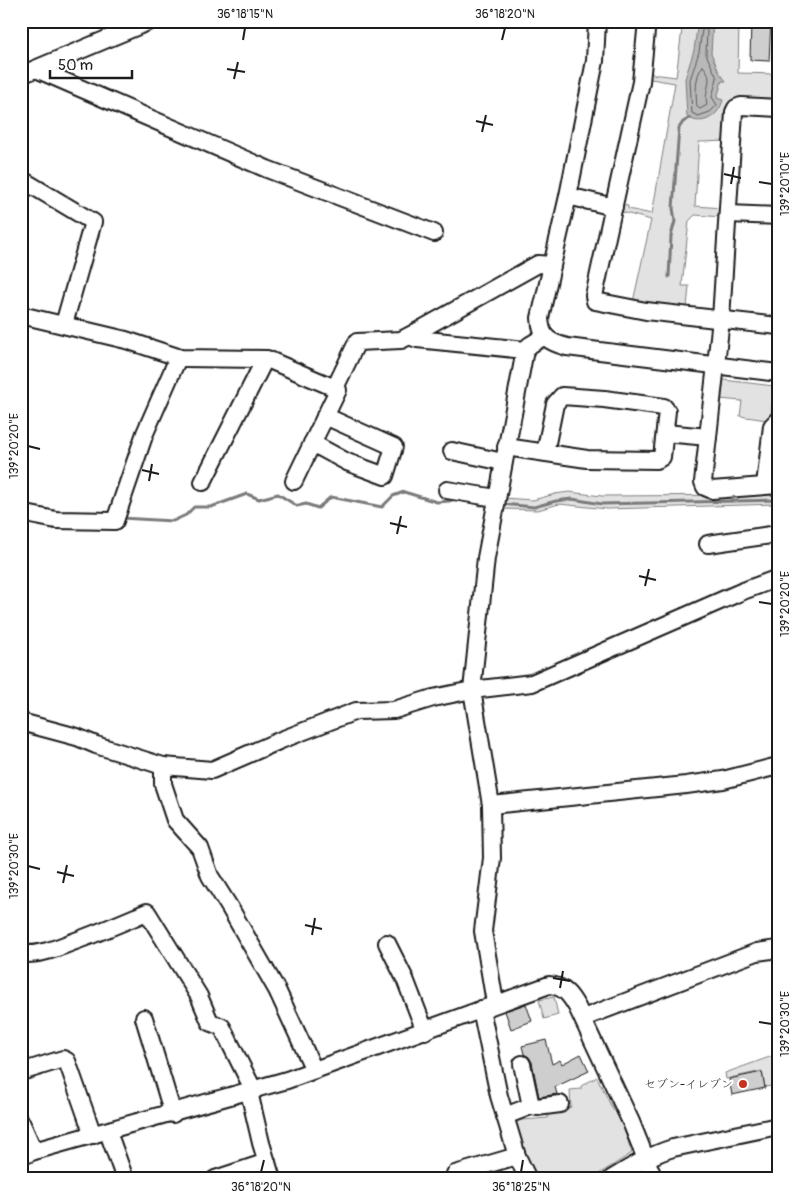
<svg xmlns="http://www.w3.org/2000/svg" width="799" height="1200" viewBox="0 0 799 1200" font-family="Pangolin,'Klee One',sans-serif">
<rect width="100%" height="100%" fill="#fff"/>
<filter id="ink" filterUnits="userSpaceOnUse"><feTurbulence type="fractalNoise" baseFrequency=".02" numOctaves="2"/><feDisplacementMap in="SourceGraphic" scale="10" xChannelSelector="R" yChannelSelector="G"/><feConvolveMatrix kernelMatrix="1 2 1 2 8 2 1 2 1" color-interpolation-filters="sRGB"/></filter>
<g filter="url(#ink)">
<!-- green -->
<g fill="#e2e2e2" stroke="#7f7f7f">
<path d="M683,21H739L738,73L778,74V105L735,101L729,141L699,142L695,206L723,208L722,217L695,215L689,221L682,286H689L687,308L633,302L651,220L618,211L619,204L628,206V209L652,214L675,83L645,78V73L676,77Z"/>
<path d="M724,380L774,386L771,414L767,420L740,416L742,401L719,399L720,383Z"/>
<path d="M569,492L602,496L778,495V504L607,509L559,504L538,510L500,509L503,498L533,500L555,494Z"/>
<path d="M554,997L558,1015L544,1019L539,1000Z"/>
<path d="M778,1054V1085L765,1087L762,1071L726,1079L725,1073Z"/>
<path d="M597,1077L613,1110H615L622,1123L632,1153L591,1179H532L511,1124L522,1120L548,1118L547,1111L571,1107L570,1090L581,1089V1086Z"/>
</g>
<!-- water -->
<path fill="#b8b8b8" stroke="#7a7a7a" d="M698,21H713L711,53L719,72L726,81H722L717,98L723,100C719,116 703,127 687,117L685,79L694,50Z"/>
<g fill="none" stroke-linecap="round" stroke-linejoin="round">
<!-- shore -->
<g stroke="#5a5a5a" stroke-width="1">
<path d="M705,28L707,31L706,54L717,78L712,97L717,105L710,112L698,116L692,113L690,80L699,52L702,30Z"/>
<path d="M703,66C716,79 703,90 707,105L700,109L697,107C696,95 694,76 703,66Z"/>
</g>
<!-- stream -->
<g stroke="#7a7a7a" stroke-width="3">
<path d="M669,277L671,236L675,221L673,208L679,128L683,122L690,118"/>
<path d="M473,501L480,505H489"/>
<path d="M502,504L534,507L556,501L572,499L602,504L778,500"/>
<path d="M121,518L173,521L186,515L194,507H211L247,494L259,499L278,494L297,506L306,504L318,508L331,497L382,507L393,496L404,492L437,502L449,501L457,498"/>
</g>
</g>
<!-- building -->
<g fill="#cecece" stroke="#1c1c1c">
<path d="M751,21H771L769,61L750,60Z"/>
<path d="M526,1004L532,1021L511,1029L505,1011Z"/>
<path d="M546,1040L552,1064L560,1060L562,1064L581,1054L589,1071L555,1087L557,1094L539,1097L532,1062L529,1057L524,1054L522,1046Z"/>
<path d="M762,1072L765,1088L732,1095L729,1079Z"/>
</g>
<g fill="none" stroke-linecap="round" stroke-linejoin="round">
<defs>
<g id="minor">
<path d="M597,21L595,61L568,196L540,318C541,338 549,342 567,347L778,373"/>
<path d="M647,21L641,82L594,296L595,301L646,311L778,326"/>
<path d="M36,69L267,169L434,233"/>
<path d="M21,75L150,21"/>
<path d="M778,108L741,106L736,108L734,112L721,319L703,482L705,487L712,490L778,485"/>
<path d="M21,179L93,222L64,324"/>
<path d="M568,196L614,207"/>
<path d="M729,214L778,216"/>
<path d="M21,315L126,340L181,358L267,359L335,388L357,342L401,340L409,336L538,264L552,265"/>
<path d="M409,336L417,339L525,350"/>
<path d="M665,433L708,437"/>
<path d="M312,443L347,462L385,476L394,447L325,416"/>
<path d="M506,447L587,459L657,460L662,457L667,411L664,407L604,399L562,396L555,404L545,453"/>
<path d="M452,451L503,462"/>
<path d="M294,481L338,390L335,388"/>
<path d="M203,482L265,359"/>
<path d="M765,485L772,426L778,420"/>
<path d="M447,490L496,498"/>
<path d="M21,513L56,520L115,521L145,433L178,358"/>
<path d="M708,544L778,534"/>
<path d="M21,722L77,737L96,745L163,766L212,770L281,740L356,711L394,710L433,698L472,690L486,558L525,350L530,345L545,336"/>
<path d="M163,766V784L175,820L200,848L210,876L230,908L277,990L314,1070"/>
<path d="M491,805L686,785L723,780L778,766"/>
<path d="M387,943L405,979L425,1031"/>
<path d="M21,951L23,954C39,955 55,949 70,943C96,934 121,923 147,912L199,996L210,1022L222,1027L254,1091"/>
<path d="M495,1003L483,931L492,858L491,805L472,690L532,683L743,591L778,578"/>
<path d="M481,1009L499,1096L517,1156L528,1179"/>
<path d="M144,1018L173,1114"/>
<path d="M583,1018L757,952L778,949"/>
<path d="M522,1064L531,1106"/>
<path d="M21,1072L63,1059L67,1061L93,1135"/>
<path d="M249,1092L261,1143L272,1179"/>
<path d="M505,1116L531,1106L537,1107L560,1104"/>
<path d="M21,1122L34,1151"/>
<path d="M108,1132L125,1179"/>
<path d="M21,1157L34,1151L287,1080L549,985C564,986 570,995 577,1007L631,1122L654,1179"/>
<path d="M215,1179L267,1162"/>
<path d="M456,1179L455,1174L517,1156"/>
<path d="M611,1179C631,1167 650,1155 673,1148L778,1126"/>
</g>
</defs>
<!-- minor casing -->
<use href="#minor" stroke="#1c1c1c" stroke-width="20"/>
<!-- minor -->
<use href="#minor" stroke="#fff" stroke-width="16"/>
</g>
</g>
<!-- ticks -->
<path fill="none" stroke="#1c1c1c" stroke-width="2" d="M243,40L245,28M502,40L505,28M227,69L245,72M234,79L238,62M476,121L493,125M482,132L486,115M724,174L741,178M759,182L772,184M731,184L734,167M28,446L40,449M142,470L159,474M149,481L152,464M390,523L407,527M397,534L401,516M639,576L656,580M645,586L649,569M759,602L772,604M28,866L40,869M57,872L74,876M63,883L67,865M305,925L322,929M312,935L315,918M553,978L570,981M560,988L563,971M759,1022L772,1024M261,1172L264,1160M521,1172L523,1160"/>
<!-- markers -->
<circle fill="#c8321e" stroke="#fff" stroke-width="2" cx="743" cy="1084" r="5"/>
<g text-anchor="middle" stroke-width="4" stroke-linejoin="round" paint-order="stroke">
<!-- poi labels -->
<g font-size="12" fill="#1c1c1c" stroke="#fff" text-anchor="end">
<text x="733" y="1088">セブン-イレブン</text>
</g>
</g>
<!-- margin -->
<rect width="799" height="1200" fill="none" stroke="#fff" stroke-width="55"/>
<!-- scale -->
<path d="M50 70v8h82v-8" fill="none" stroke="#1c1c1c" stroke-width="2.5"/>
<text x="58" y="70" font-size="15" fill="#1c1c1c" stroke="#ffffff" stroke-width="4" paint-order="stroke">50 m</text>
<rect x="28" y="28" width="744" height="1144" fill="none" stroke="#1c1c1c" stroke-width="2"/>
<g font-size="12" text-anchor="middle" fill="#1c1c1c">
<text x="245" y="18">36°18'15"N</text>
<text x="505" y="18">36°18'20"N</text>
<text transform="translate(785 184) rotate(-90)" y="4">139°20'10"E</text>
<text transform="translate(14 446) rotate(-90)" y="4">139°20'20"E</text>
<text transform="translate(785 604) rotate(-90)" y="4">139°20'20"E</text>
<text transform="translate(14 866) rotate(-90)" y="4">139°20'30"E</text>
<text transform="translate(785 1024) rotate(-90)" y="4">139°20'30"E</text>
<text x="261" y="1191">36°18'20"N</text>
<text x="521" y="1191">36°18'25"N</text>
</g>
</svg>
